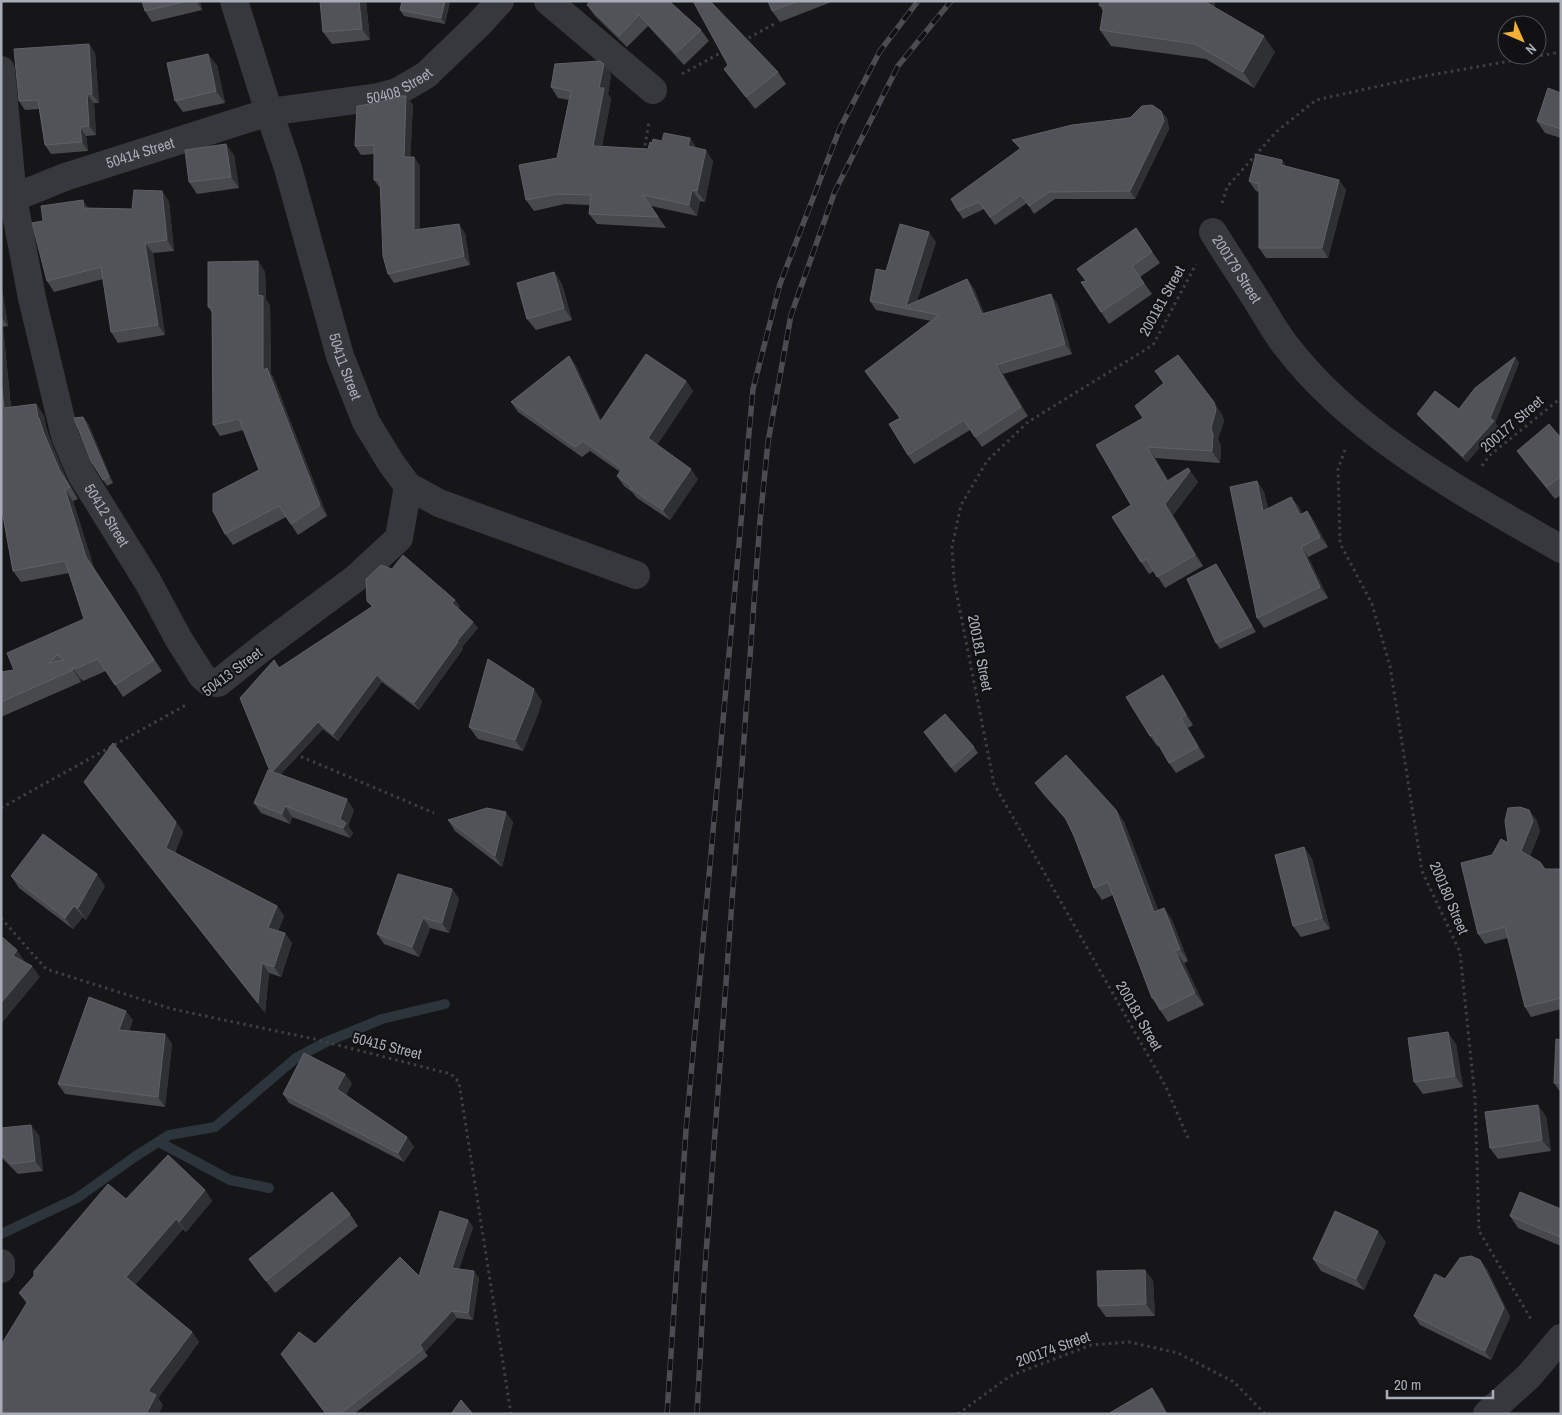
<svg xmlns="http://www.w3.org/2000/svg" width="1562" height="1415" viewBox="0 0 1562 1415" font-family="'Archivo Narrow',sans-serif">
<rect width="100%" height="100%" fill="#161618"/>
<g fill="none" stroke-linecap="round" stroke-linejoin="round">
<!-- stream -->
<g stroke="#2c353c" stroke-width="10">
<path d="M159,1142L230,1180L269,1188"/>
<path d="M1,1234L77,1198L136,1156L169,1135L215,1127L296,1058L326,1042L382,1019L445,1004"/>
</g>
<!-- path -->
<g stroke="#3d3f44" stroke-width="3" stroke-dasharray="2.5 4" stroke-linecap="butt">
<path d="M743,41L774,24"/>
<path d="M682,74L724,51"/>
<path d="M644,152L649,121"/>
<path d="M1222,203L1227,187L1276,132L1316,100L1425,76L1561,52"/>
<path d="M1345,450L1338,469L1340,543L1372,604L1390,666L1422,871L1460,952L1475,1098L1479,1231L1532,1321"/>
<path d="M1482,466L1489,456L1561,398"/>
<path d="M295,754L434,813"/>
<path d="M1,808L186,705"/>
<path d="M1,918L46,969L172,1009L314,1039L451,1074L459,1082L511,1414"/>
<path d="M1188,1138L1166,1087L994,784L954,580L952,547L961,505L987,461L1028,422L1153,345L1196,264"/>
<path d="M958,1414L1010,1376L1091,1345L1129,1342L1178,1353L1234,1382L1265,1414"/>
</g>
<!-- minor -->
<g stroke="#37383d" stroke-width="28">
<path id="s1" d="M234,1L269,112L288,168L340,356L366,422L391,463L408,486L439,503L636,575"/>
<path d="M548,1L653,90"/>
<path id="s2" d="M1,70L13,198L32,298L65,436L81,474L148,582L178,638L202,676L209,682L218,683L266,645L356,578L399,538L408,486"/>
<path id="s3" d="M13,198L65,177L269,112L378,97L397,92L426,75L479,24L500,1"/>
<path id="s4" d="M1213,232C1229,258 1246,283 1262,309C1270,322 1278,336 1287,347C1355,436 1466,494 1561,549"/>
<path d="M1,1263V1269"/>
<path d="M1487,1414L1529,1376L1561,1338"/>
</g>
<defs>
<g id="rail">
<path d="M667,1414L686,1130L753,389L780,284L840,128L880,51L918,1"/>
<path d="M697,1414L705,1268L760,521L768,442L791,315L835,191L898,66L951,1"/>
</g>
</defs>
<!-- rail casing -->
<use href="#rail" stroke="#4a4c52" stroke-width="5.5"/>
<!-- rail -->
<use href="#rail" stroke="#111113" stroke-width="4" stroke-dasharray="11" stroke-linecap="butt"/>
</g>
<!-- wall -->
<g fill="#47494d">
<path d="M142,1H200L202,10L152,22L145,11Z"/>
<path d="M366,1L370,40L332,44L323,32Z"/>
<path d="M402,1H450L445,24L404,16L400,10Z"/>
<path d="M590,1L701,30L709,41L684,65L648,26L627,47L595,16L587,5Z"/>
<path d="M768,1H834L780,22L772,11Z"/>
<path d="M1215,3L1214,7L1275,52L1254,88L1206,59L1111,46L1100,30L1103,11L1099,5Z"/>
<path d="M89,44L95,53L99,103H94L96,135L86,136L88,151L51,154L45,145L39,109L25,110L19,101Z"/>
<path d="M604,64L611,75L608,94L611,99L602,146L648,149L652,143L662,141L690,138L696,148L713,161L705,202L700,201L697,216L651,206L666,228L597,224L589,214L590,205L565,204L534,211L526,200L557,158L569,100L558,98L551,87Z"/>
<path d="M217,65L225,103L183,112L175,101Z"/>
<path d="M728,65L778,72L786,84L755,109L724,69Z"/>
<path d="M1561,93V138L1545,133L1537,121Z"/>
<path d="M406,96L413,105L410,157H414L420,166V229L465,233L470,265L394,283L388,274L381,189L374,180V154L361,155L355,146L376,103Z"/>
<path d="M1161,111L1167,118L1169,129L1135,199H1055L1034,214L1027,203L995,225L984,209L963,219L958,211L1020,149L1012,140Z"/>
<path d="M234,155L239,188L197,194L189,182Z"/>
<path d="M1282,160L1286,166L1339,180L1346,190L1328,258H1266L1259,248V192L1256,191L1249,181Z"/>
<path d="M162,191L169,202L174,251L153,253L165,335L118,343L111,332L103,279L54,292L47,281L43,221L89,208L132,209Z"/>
<path d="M1136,228L1160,263L1140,277L1152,294L1109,324L1081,282L1086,281Z"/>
<path d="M936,242L917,301L967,279L974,289L984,313L1057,303L1072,354L1003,374L1028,416L982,447L970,430L914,464L908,455L900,418L865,371L931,321L876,310L870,301L886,271Z"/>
<path d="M258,261L265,272L266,299L270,306L271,374L274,379L327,516L298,535L286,517L233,545L225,534L259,470L244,430L220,436L213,425L212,313L208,307Z"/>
<path d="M554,272L562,284L572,320L536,330L527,319Z"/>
<path d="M1,283L8,326L3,327L11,407L36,404L44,416L46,427L51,442L67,480L78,499L73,501L94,568L162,671L123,697L106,671L83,681L80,678L81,682L1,717V672L14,670L84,619L69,573L21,582L13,571L3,514L1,515Z"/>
<path d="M569,356L576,366L601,420L686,381L693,391L657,445L698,479L670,520L637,498L632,492L624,486L617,476L620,472L590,451L582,457L518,412L511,402Z"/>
<path d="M1515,357L1519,363L1495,423L1498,427L1467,462L1422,420L1417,414L1459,409Z"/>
<path d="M1155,371L1222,414L1224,421L1218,439L1221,446L1220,463L1155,458L1168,481L1190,471L1198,482L1173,515L1203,566L1165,588L1154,571L1149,574L1141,562L1131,505L1143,418L1135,406L1164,384Z"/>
<path d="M88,423L113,483L107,486L103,480Z"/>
<path d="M1561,438V495L1555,499L1525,462L1517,451Z"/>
<path d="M1257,481L1264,492L1268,509L1291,497L1299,507L1302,514L1307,511L1314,521L1328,547L1308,557L1328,598L1264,628L1257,618Z"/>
<path d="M1220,570L1256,632L1220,649L1216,643Z"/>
<path d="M455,600L460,607L458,608L478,628L462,647L463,649L419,710L382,682L338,741L323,729L280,775L354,810L348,826L353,833L350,838L292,817L290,824L261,813L254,803L270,771L279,668L372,607L367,601Z"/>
<path d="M1170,685L1193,725L1188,728L1205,757L1176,773L1169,763L1159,746H1157L1150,736Z"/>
<path d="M542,701L538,714L523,751L478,739L469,727Z"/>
<path d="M924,732L974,747L978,753L955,773Z"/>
<path d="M84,782L176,822L183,832L175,853L277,906L284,916L278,931L285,933L292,943L281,977L269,973L265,1013L91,792Z"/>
<path d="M1035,783L1116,810L1124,822L1158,910L1164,908L1172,920L1188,961L1184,963L1204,1005L1168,1022L1152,998L1113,895L1102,900L1094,888L1074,836L1068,822L1043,794Z"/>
<path d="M1536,819L1540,831L1530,856L1545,869H1561V1009L1531,1017L1525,1007L1508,938L1485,944L1478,934L1492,855L1508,843Z"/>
<path d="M448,820L513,822L502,867L455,831Z"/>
<path d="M1304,847L1312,859L1330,929L1301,937L1293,926Z"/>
<path d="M11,876L105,886L86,920L83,917L73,929L19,888Z"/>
<path d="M452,889L459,899L449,933L430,928L419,957L384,944L377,934Z"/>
<path d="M133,1020L129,1031L165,1034L172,1044L165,1107L65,1094L58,1084Z"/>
<path d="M1561,1040V1093L1554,1083Z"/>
<path d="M1456,1044L1463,1087L1423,1094L1414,1082Z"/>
<path d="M352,1083L346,1095L407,1137L414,1147L404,1162L289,1103L283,1094Z"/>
<path d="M1546,1116L1551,1151L1498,1159L1490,1148Z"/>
<path d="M1,1128L39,1135L43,1171L18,1174L1,1157Z"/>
<path d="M205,1190L212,1201L186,1232L183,1229L135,1285L192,1332L199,1342L158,1398L163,1405L27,1304L19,1293L126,1199Z"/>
<path d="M1561,1209V1246L1518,1228L1510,1216Z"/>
<path d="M350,1214L358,1226L275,1293L249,1259Z"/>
<path d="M468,1220L473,1227L459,1269L479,1278L473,1320L457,1318L425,1352L428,1356L354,1414H325L315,1344L419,1276Z"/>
<path d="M1386,1242L1364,1290L1321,1271L1313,1259Z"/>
<path d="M1487,1269L1510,1317L1491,1360L1420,1325L1414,1316L1445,1279Z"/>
<path d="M1145,1270L1153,1281L1155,1316L1106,1317L1098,1306Z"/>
</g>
<!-- shaded-wall -->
<g fill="#2f3033">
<path d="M196,1H200L202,10Z"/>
<path d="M359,1H366L370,40L362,29Z"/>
<path d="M445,1H450L445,24L441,18Z"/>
<path d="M1203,1H1214L1215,3L1213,15Z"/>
<path d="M1264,36L1275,52L1254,88L1243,72Z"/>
<path d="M89,44L95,53L99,103L92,94Z"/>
<path d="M208,54L217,65L225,103L216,91Z"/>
<path d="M604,64L611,75L608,94L611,99L600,157L593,146L599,88Z"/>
<path d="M87,94L94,103L96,135L89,126Z"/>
<path d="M406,96L413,105L410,166L404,157Z"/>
<path d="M1161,111L1167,118L1169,129L1135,199L1130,191Z"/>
<path d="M80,127L86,136L88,151L82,142Z"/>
<path d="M690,138L697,149L688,146Z"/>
<path d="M226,144L234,155L239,188L231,177Z"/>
<path d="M706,150L713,161L705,202L697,191Z"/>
<path d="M414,157L420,166V239L414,230Z"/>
<path d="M1282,160L1289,170L1281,165Z"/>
<path d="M1339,180L1346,190L1328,258L1322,248Z"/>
<path d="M692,190L700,201L697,216L689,205Z"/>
<path d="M162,191L169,202L174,251L167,240Z"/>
<path d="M83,200L90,210L84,208Z"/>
<path d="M459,224L465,233L470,265L464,256Z"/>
<path d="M929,232L936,242L914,310L906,306Z"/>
<path d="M145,243L153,253L165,335L158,325Z"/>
<path d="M258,261L265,272L266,299L270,306L271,374L274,379L327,516L320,505L263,370L258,295Z"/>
<path d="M554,272L562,284L572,320L564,308Z"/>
<path d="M967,279L974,289L988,323L982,314Z"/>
<path d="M1,283L8,326L1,316Z"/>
<path d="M1051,294L1057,303L1072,354L1065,344Z"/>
<path d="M1,324L3,327L12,420L4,408L1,379Z"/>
<path d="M569,356L576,366L607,432L600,422Z"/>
<path d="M1515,357L1519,363L1495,423L1498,427L1467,462L1463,456L1490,418Z"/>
<path d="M996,365L1003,374L1028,416L1021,407Z"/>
<path d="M686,381L693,391L655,448L648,438Z"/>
<path d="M1214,402L1222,414L1224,421L1218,439L1221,446L1220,463L1212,451L1211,428Z"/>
<path d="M36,404L44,416L46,427L51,442L67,480L78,499L59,469L38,418Z"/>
<path d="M83,417L88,423L113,483L109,477Z"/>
<path d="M1147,447L1155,458L1175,491L1190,471L1198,482L1173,515L1203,566L1195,555L1165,504L1167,481Z"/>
<path d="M691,469L698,479L670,520L663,510Z"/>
<path d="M1257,481L1264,492L1270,521L1263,511Z"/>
<path d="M65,489L73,501L94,568L162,671L86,557Z"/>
<path d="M1291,497L1299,507L1307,525L1300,515Z"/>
<path d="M1307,511L1314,521L1328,547L1320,537Z"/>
<path d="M1301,547L1308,557L1328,598L1320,587Z"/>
<path d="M1216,564L1220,570L1256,632L1252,626Z"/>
<path d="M455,600L460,607L457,610L452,603Z"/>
<path d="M473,622L478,628L462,647L463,649L419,710L414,703L457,641Z"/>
<path d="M72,667L80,678L81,682L73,670Z"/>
<path d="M377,675L382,682L338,741L333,734Z"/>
<path d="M1163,675L1170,685L1193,725L1186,715Z"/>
<path d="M534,689L542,701L538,714L523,751L515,740Z"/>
<path d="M1181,718L1188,728L1205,757L1198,747Z"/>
<path d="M318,722L323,729L276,779L271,772Z"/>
<path d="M347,799L354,810L348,826L353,833L350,838L343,828L340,819Z"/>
<path d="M285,806L292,817L290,824L282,814Z"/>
<path d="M1116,810L1124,822L1163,923L1154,912Z"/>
<path d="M1529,810L1536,819L1540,831L1528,861L1521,851Z"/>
<path d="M506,812L513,822L502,867L495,856Z"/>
<path d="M176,822L183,832L173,858L166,848Z"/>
<path d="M1304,847L1312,859L1330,929L1322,918Z"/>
<path d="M97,874L105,886L86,920L78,908Z"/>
<path d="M452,889L459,899L449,933L442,923Z"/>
<path d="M74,906L83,917L73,929L65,918Z"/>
<path d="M277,906L284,916L275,938L268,928Z"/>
<path d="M1164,908L1172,920L1188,961L1180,949Z"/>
<path d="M423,918L430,928L419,957L412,947Z"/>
<path d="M285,933L292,943L281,977L274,967Z"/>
<path d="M17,950L25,962L20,967L13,956Z"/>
<path d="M1175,951L1184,963L1204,1005L1195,993Z"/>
<path d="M262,963L269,973L265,1013L258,1003Z"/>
<path d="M32,966L40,977L1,1024V1003Z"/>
<path d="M126,1011L133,1020L126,1039L119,1030Z"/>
<path d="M1448,1032L1456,1044L1463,1087L1455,1076Z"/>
<path d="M165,1034L172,1044L165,1107L158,1097Z"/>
<path d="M345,1074L352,1083L344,1099L337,1089Z"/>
<path d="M1538,1105L1546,1116L1551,1151L1542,1140Z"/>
<path d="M31,1125L39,1135L43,1171L35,1161Z"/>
<path d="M407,1137L414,1147L404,1162L398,1153Z"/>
<path d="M205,1190L212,1201L186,1232L179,1222Z"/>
<path d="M176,1219L183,1229L133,1287L126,1277Z"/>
<path d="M468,1220L473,1227L457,1275L452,1268Z"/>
<path d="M1378,1231L1386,1242L1364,1290L1356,1279Z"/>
<path d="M1480,1260L1487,1269L1510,1317L1491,1360L1485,1351Z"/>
<path d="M1145,1270L1153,1281L1155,1316L1146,1304Z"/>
<path d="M474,1271L479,1278L473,1320L468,1313Z"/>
<path d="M452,1311L457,1318L425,1352L420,1345Z"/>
<path d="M192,1332L199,1342L158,1398L163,1405L159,1414H146L148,1391Z"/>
<path d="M1152,1388L1160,1399L1168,1414H1167Z"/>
</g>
<!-- building -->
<g fill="#525359" stroke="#5f6168" fill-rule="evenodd">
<path d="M142,1H187L145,11Z"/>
<path d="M320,1H359L362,29L323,32Z"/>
<path d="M402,1H445L441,18L400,10Z"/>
<path d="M590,1H669L701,30L676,53L639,15L619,36L587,5Z"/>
<path d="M693,1H710L778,72L746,97L724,69L728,65Z"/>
<path d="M768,1H798L772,11Z"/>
<path d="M1100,1H1204L1264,36L1243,72L1195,44L1100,30L1104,6L1099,5Z"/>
<path d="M89,44L92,94H87L89,126L80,127L82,142L45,145L38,100L19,101L14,49Z"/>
<path d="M208,54L216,91L175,101L167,63Z"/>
<path d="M600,61L604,64L599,88H604L593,146L648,149L650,142L652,143L653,139L662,141L664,133L690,138L688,146L706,150L697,191L692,190L689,205L643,195L658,217L589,214L591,195L557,194L526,200L519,165L557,158L571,91L551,87L555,64Z"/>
<path d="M1548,88L1561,93V129L1537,121Z"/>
<path d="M400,96H406L404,157H414V230L459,224L464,256L388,274L383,256L380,180H374V145L355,146L357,106L376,103Z"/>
<path d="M1152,105L1161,111L1164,121L1130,191L1049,192L1029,206L1021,195L990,217L979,202L958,211L951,199L1021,148L1012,140L1072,125L1130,118L1142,106Z"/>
<path d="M226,144L231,177L189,182L185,150Z"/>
<path d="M1256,154L1282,160L1281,165L1339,180L1322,248H1259V184L1249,181Z"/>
<path d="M134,190L162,191L167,240L145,243L158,325L111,332L101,267L47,281L32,223L43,221L41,206L83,200L84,208L132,209Z"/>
<path d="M900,224L929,232L906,306L967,279L982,314L1051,294L1065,344L996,365L1021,407L975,437L964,420L908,455L889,424L900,418L865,371L939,315L870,301L876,269L886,271Z"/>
<path d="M1136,228L1152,252L1132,266L1144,283L1101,312L1081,282L1086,281L1077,269Z"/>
<path d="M258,261V295L263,296V370L267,368L320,505L291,524L279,506L225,534L213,511V494L259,470L239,419L213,425L212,307H208V262Z"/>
<path d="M554,272L564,308L527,319L517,283Z"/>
<path d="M646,354L686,381L648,438L691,469L663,510L630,488L631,486L617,476L622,469L583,441L575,447L511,402L569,356L600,422Z"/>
<path d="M1178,355L1214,402L1216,410L1211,428L1213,435L1212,451L1147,447L1167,481L1188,468L1190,471L1165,504L1195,555L1157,577L1147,559L1141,562L1112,517L1131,505L1096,445L1143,418L1135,406L1164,383L1155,371Z"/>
<path d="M1515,357L1490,418L1494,421L1463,456L1417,414L1435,391L1459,409L1475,388Z"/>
<path d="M1,379L4,408L36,404L38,418H39L43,431L59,469L70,487L65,489L86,557L154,660L115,685L98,659L75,669L72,667L73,670L1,702V672L14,670L7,653L84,619L65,561L13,571L1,505ZM57,655L64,660L49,663Z"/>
<path d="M83,417L109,477L103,480L91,461L74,418Z"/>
<path d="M1549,424L1561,438V476L1547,487L1517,451Z"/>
<path d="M1257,481L1263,511L1291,497L1300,515L1307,511L1320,537L1301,547L1320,587L1257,618L1230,487Z"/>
<path d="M403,555L455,600L452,603L473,622L457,641L458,642L414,703L377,675L333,734L318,722L272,772L270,771L240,698L274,660L279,668L373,606L367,601L366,579L381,565L392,569Z"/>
<path d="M1216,564L1252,626L1216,643L1187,579Z"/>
<path d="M488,659L534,689L530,703L515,740L469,727Z"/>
<path d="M1163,675L1186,715L1181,718L1198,747L1169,763L1153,735L1150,736L1126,697Z"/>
<path d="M945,714L974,747L951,767L924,732Z"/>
<path d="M113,743L176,822L166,848L277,906L268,928L285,933L274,967L262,963L258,1003L84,782Z"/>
<path d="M1066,755L1116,810L1154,912L1164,908L1180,949L1175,951L1195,993L1160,1010L1154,997L1152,998L1108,882L1094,888L1074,836L1065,817L1035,783Z"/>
<path d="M268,770L347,799L340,819L346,823L343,828L285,806L282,814L254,803Z"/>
<path d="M1520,807L1529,810L1533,821L1521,851L1540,862L1545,869H1561V998L1525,1007L1505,927L1478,934L1461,863L1492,855L1501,839L1508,843L1505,821L1508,808Z"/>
<path d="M487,808L506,812L495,856L448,820Z"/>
<path d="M43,834L97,874L78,908L74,906L65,918L11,876Z"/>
<path d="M1304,847L1322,918L1293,926L1275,855Z"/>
<path d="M398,874L452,889L442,923L423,918L412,947L377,934Z"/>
<path d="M1,936L17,950L13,956L32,966L1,1003Z"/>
<path d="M89,997L126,1011L119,1030L165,1034L158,1097L58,1084Z"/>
<path d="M1448,1032L1455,1076L1414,1082L1408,1038Z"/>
<path d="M1556,1039L1561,1040V1083H1554Z"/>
<path d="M304,1053L345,1074L337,1089L407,1137L398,1153L283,1094Z"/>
<path d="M1538,1105L1542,1140L1490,1148L1485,1112Z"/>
<path d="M31,1125L35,1161L11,1164L1,1154V1128Z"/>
<path d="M168,1155L205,1190L179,1222L176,1219L126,1277L192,1332L148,1391L156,1395L146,1414H1V1345L28,1301L19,1293L34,1276V1271L108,1184L126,1199Z"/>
<path d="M332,1192L350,1214L266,1281L249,1259Z"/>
<path d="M1520,1192L1561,1209L1560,1237L1510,1216Z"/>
<path d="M440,1211L468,1220L452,1268L474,1271L468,1313L452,1311L420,1345L423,1349L340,1414H326L281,1354L299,1332L315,1344L400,1257L419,1276Z"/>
<path d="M1335,1211L1378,1231L1356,1279L1313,1259Z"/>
<path d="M1471,1256L1480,1260L1504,1308L1485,1351L1414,1316L1435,1274L1445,1279L1460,1258Z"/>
<path d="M1145,1270L1146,1304L1098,1306L1097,1271Z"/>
<path d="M1152,1388L1166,1413L1165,1414H1108Z"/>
<path d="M461,1400L473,1414H451Z"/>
</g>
<g text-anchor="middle" stroke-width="4" stroke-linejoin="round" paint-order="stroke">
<!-- street labels -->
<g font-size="15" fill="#a8adb8" stroke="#111113">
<text dy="5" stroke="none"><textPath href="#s3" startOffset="404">50408 Street</textPath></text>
<text dy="5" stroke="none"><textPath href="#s3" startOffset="135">50414 Street</textPath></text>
<text dy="5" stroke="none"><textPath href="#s4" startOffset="44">200179 Street</textPath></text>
<text transform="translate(1162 301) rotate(-61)" y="5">200181 Street</text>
<text dy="5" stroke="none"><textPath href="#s1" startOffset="382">50411 Street</textPath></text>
<text transform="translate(1512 424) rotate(-41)" y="5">200177 Street</text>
<text dy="5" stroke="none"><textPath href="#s2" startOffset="462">50412 Street</textPath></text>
<text transform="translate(980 653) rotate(79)" y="5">200181 Street</text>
<text transform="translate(232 672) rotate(-37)" y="5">50413 Street</text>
<text transform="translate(1449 898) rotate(67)" y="5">200180 Street</text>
<text transform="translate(1139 1016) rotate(60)" y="5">200181 Street</text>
<text transform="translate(387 1046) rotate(14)" y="5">50415 Street</text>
<text transform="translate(1053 1349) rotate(-20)" y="5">200174 Street</text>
</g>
</g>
<!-- border -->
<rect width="1562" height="1415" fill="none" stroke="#a8adb8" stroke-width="5"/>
<!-- north arrow -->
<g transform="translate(1522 40) rotate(135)"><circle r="24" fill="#111113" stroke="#4d4f55"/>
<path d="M0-4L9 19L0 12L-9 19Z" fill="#f2b134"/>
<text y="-8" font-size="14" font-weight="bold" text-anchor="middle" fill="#a8adb8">N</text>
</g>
<!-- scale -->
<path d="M1387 1390v8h106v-8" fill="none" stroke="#a8adb8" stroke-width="2.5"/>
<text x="1394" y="1390" font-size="15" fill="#a8adb8" stroke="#111113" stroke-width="4" paint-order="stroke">20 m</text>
</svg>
